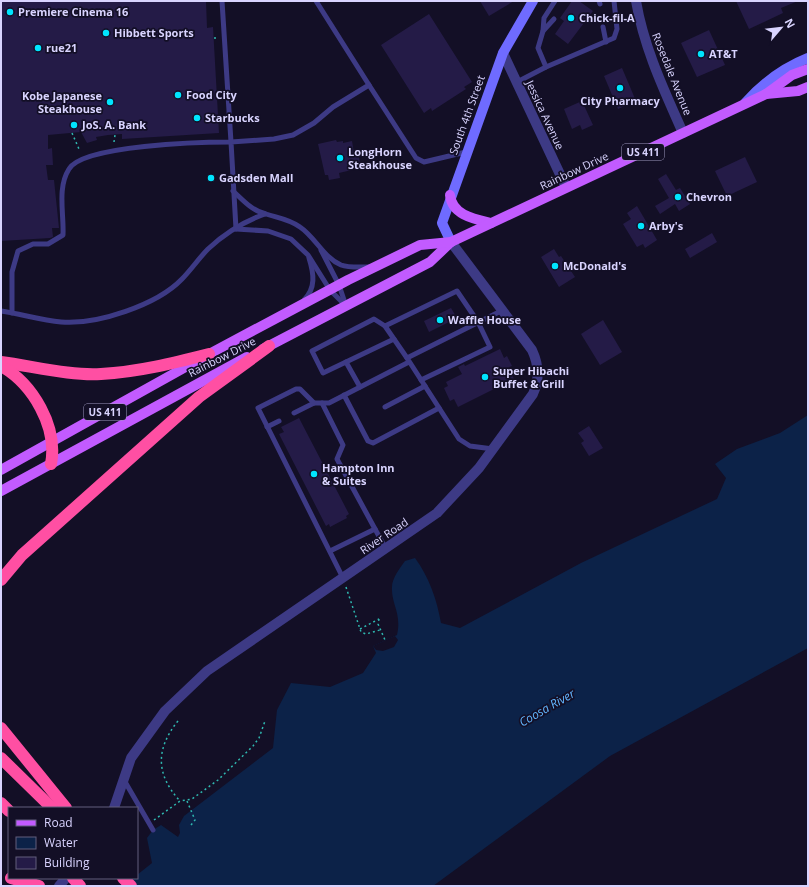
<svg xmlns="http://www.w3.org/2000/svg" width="809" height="887" viewBox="0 0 809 887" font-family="'Open Sans',sans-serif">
<rect width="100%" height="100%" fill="#130f26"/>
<!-- water -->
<path fill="#0c2248" d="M808,415V648L610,756L433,886H124L134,878H137V875L152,863L147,838L153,830L161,825L178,837L180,833L179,825L184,816L273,748L277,710L291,683L330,687L363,673L376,653L373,646L397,635C402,613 391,604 392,587C392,578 400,568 405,561L415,558C429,577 437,600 441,623L460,628L581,563L717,499L726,478L715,464L737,449L780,433Z"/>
<!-- pier -->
<path fill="#130f26" d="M395,636L398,640L394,647L383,651L376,650L373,646Z"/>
<!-- building -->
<g fill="#241b47">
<path d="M1,1H206L207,28L213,27L219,133L122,139V134L108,135L96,137L97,140L87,143L81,132L48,135V149L52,148L53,165H46L48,180H54L59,228H52L53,237L50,238L1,241Z"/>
<path d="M480,1H514L489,16Z"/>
<path d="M572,1H579L593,11L568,44L555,34L564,21L560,18Z"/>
<path d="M736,1H798L781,8L783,13L749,29Z"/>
<path d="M429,14L472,82L464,87L466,89L432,111L431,108L424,113L381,45Z"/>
<path d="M709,30L725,65L697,77L681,43Z"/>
<path d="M622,68L636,101L618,109L604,76Z"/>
<path d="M582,101L593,125L582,130L580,125L572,129L564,109Z"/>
<path d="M336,140L337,142L343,141V143L352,141L354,153H358L360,162L356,163V169L339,173L340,178L329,180L328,175H325L318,144Z"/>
<path d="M745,157L757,182L727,196L715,171Z"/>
<path d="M666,174L676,190L680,188L690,204L679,211L675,204L660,214L655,206L669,198L658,179Z"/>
<path d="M637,206L657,240L645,248L643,244L637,247L623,224L631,219L627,213Z"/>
<path d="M712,233L717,242L690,258L685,249Z"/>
<path d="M554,249L559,257L561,256L575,277L559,287L541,257Z"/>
<path d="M451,308L457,318L429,332L424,321Z"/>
<path d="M603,320L622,352L600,365L581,334Z"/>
<path d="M500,349L504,358L507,356L512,366L509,367L514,379L458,407L454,399L450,401L444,388L448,386L446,382L462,374L458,367L464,364L465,366Z"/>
<path d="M299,418L349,514L346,516L347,518L330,527L329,524L326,526L279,434L284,432L281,427Z"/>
<path d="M589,426L603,448L589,456L581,443L584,441L578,433Z"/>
</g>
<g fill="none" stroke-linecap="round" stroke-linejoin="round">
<!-- path -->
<g stroke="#2fb8b0" stroke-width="1.5" stroke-dasharray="2 3" stroke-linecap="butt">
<path d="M214,38H216"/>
<path d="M72,133L79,149"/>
<path d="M114,142L115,135"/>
<path d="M346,587L361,632L366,634L380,630"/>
<path d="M379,619L378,624L385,640"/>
<path d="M360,629L379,619"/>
<path d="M178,721C156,748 155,774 180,801"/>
<path d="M187,801L195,820L191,825"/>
<path d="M154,820L180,801L192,799L218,780L253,746L259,738L265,721"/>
</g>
<!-- lane -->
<g stroke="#3d3a85" stroke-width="5">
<path d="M599,1L600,4"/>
<path d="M603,27L606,42"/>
<path d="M543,31L554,19"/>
<path d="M546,67L538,48L543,31L544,18L555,1"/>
<path d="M517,82L546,67L614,38L617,29L614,1"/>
<path d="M369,85L416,158L424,162L466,152"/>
<path d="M233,191C243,200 252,211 266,214C278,218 289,219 300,227C315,237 324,258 341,265C349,268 360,267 369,267"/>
<path d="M236,229L231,142L274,139L293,135L314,123L333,107L369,85L316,1"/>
<path d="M236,229L268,231L291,239L308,255L330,290L346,306"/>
<path d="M321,250L339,285L345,303"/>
<path d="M304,300C316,288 314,274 309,258"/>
<path d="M1,311C21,314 41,320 61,322C97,325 157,305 182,279C191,270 199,258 208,249C224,234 245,221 265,214"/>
<path d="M12,313V272L18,251L33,244H48L63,235C64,213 57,188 69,169C83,145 202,142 231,142L222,1"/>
<path d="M407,358L385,326L457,291L478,322L490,347L421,380"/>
<path d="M346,362L394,339"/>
<path d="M360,387L346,362L323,373L312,351L374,319L385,326"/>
<path d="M344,395L368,441L373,443L439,408"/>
<path d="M322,403L343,445L337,459L375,529"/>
<path d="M385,407L425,386"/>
<path d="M294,413L314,403"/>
<path d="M267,427L279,421"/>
<path d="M493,449L470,446L459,439L407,358L503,310"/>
<path d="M330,551L375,529L386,549"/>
<path d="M343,578L258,408L296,389H300L314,403H329L409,362"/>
<path d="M124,780L153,830"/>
</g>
<!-- street -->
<g stroke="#3d3a85" stroke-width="10">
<path d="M636,1C644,48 664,90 683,133"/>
<path d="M503,53L566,187"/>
<path d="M114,808L131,758L165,711L207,671L437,513L479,468L533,394C540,379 539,365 532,350L451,242"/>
<path d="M59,886L66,878"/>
</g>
<!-- secondary -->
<g stroke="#6f6bff" stroke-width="10">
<path d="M745,103C763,83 783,68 808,58"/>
<path d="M451,242L442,223L503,53L533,1"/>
</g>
<!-- primary -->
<g stroke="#c25bff" stroke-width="10">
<path d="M766,94L798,91L808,87"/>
<path d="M450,195C452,215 474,219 491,223"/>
<path d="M263,349L430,262L451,242L766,94L792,75L808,69"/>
<path d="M1,470L209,354L348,280L420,245L451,242"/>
<path d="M1,491L247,357"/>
</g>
<!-- highway -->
<g stroke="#ff4fa3" stroke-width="12">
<path d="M1,362C32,366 71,376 101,374C138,372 174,363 209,354"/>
<path d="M1,366C33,384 58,427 51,464"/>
<path d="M1,580L22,555L199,397L269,346"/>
<path d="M1,728L66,808"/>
<path d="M1,758L52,808"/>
<path d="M1,803L9,811"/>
<path d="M11,878L39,886"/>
<path d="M73,878L80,886"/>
<path d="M123,878L131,886"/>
</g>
</g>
<!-- markers -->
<g fill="#00e5ff" stroke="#130f26" stroke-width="1.5">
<circle cx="10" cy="12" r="4"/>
<circle cx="571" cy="18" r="4"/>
<circle cx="106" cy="33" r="4"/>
<circle cx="38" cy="48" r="4"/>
<circle cx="701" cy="54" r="4"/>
<circle cx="620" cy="88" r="4"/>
<circle cx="178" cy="95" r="4"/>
<circle cx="110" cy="102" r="4"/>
<circle cx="197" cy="118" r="4"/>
<circle cx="74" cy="125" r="4"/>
<circle cx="340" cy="158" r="4"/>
<circle cx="211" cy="178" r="4"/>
<circle cx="678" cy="197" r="4"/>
<circle cx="641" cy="226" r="4"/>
<circle cx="555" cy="266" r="4"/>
<circle cx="440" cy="320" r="4"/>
<circle cx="485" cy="377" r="4"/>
<circle cx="314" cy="474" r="4"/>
</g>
<g text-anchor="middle" stroke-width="3.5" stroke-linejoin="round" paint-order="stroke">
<!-- shield labels -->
<g fill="#130f26" stroke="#9e99be" stroke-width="1">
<rect x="622" y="144" width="42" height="16" rx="3"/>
<rect x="84" y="404" width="42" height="16" rx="3"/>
</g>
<g font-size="10" font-weight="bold" fill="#d9d4ff">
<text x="643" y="156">US 411</text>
<text x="105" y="416">US 411</text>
</g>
<!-- poi labels -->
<g font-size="11" font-weight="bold" fill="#d9d4ff" stroke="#130f26" text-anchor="start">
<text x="18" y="16">Premiere Cinema 16</text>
<text x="579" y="22">Chick-fil-A</text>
<text x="114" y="37">Hibbett Sports</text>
<text x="46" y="52">rue21</text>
<text x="709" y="58">AT&amp;T</text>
<text x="186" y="99">Food City</text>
<text x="102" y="100" text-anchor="end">Kobe Japanese<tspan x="102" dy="13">Steakhouse</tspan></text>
<text x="620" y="105" text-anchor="middle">City Pharmacy</text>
<text x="205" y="122">Starbucks</text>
<text x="82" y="129">JoS. A. Bank</text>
<text x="348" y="156">LongHorn<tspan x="348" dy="13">Steakhouse</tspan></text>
<text x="219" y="182">Gadsden Mall</text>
<text x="686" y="201">Chevron</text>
<text x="649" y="230">Arby's</text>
<text x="563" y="270">McDonald's</text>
<text x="448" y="324">Waffle House</text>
<text x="493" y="375">Super Hibachi<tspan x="493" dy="13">Buffet &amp; Grill</tspan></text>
<text x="322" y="472">Hampton Inn<tspan x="322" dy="13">&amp; Suites</tspan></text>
</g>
<!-- street labels -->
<g font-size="11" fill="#d9d4ff" stroke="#130f26">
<text transform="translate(672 74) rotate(68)" y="4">Rosedale Avenue</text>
<text transform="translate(467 115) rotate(-70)" y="4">South 4th Street</text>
<text transform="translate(545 115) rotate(65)" y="4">Jessica Avenue</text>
<text transform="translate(574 171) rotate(-25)" y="4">Rainbow Drive</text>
<text transform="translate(222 357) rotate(-27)" y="4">Rainbow Drive</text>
<text transform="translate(384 536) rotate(-34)" y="4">River Road</text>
</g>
<!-- water labels -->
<g font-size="12" font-style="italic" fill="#62b6ff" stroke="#130f26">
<text transform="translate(547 708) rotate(-30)" y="4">Coosa River</text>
</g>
</g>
<!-- border -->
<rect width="809" height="887" fill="none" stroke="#d9d4ff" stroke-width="4"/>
<!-- legend -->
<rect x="8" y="807" width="130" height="72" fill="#130f26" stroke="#625e7d"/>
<rect x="16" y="820" width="20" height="6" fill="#c25bff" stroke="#625e7d"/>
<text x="44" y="827" font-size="12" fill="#d9d4ff">Road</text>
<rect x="16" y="837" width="20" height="12" fill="#0c2248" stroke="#625e7d"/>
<text x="44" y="847" font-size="12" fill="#d9d4ff">Water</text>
<rect x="16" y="857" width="20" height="12" fill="#241b47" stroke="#625e7d"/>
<text x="44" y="867" font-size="12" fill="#d9d4ff">Building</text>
<!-- north arrow -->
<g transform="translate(781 28) rotate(62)" stroke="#130f26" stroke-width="3" paint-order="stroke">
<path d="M0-3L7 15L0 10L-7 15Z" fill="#d9d4ff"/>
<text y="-6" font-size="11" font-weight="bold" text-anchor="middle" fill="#d9d4ff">N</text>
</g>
</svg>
